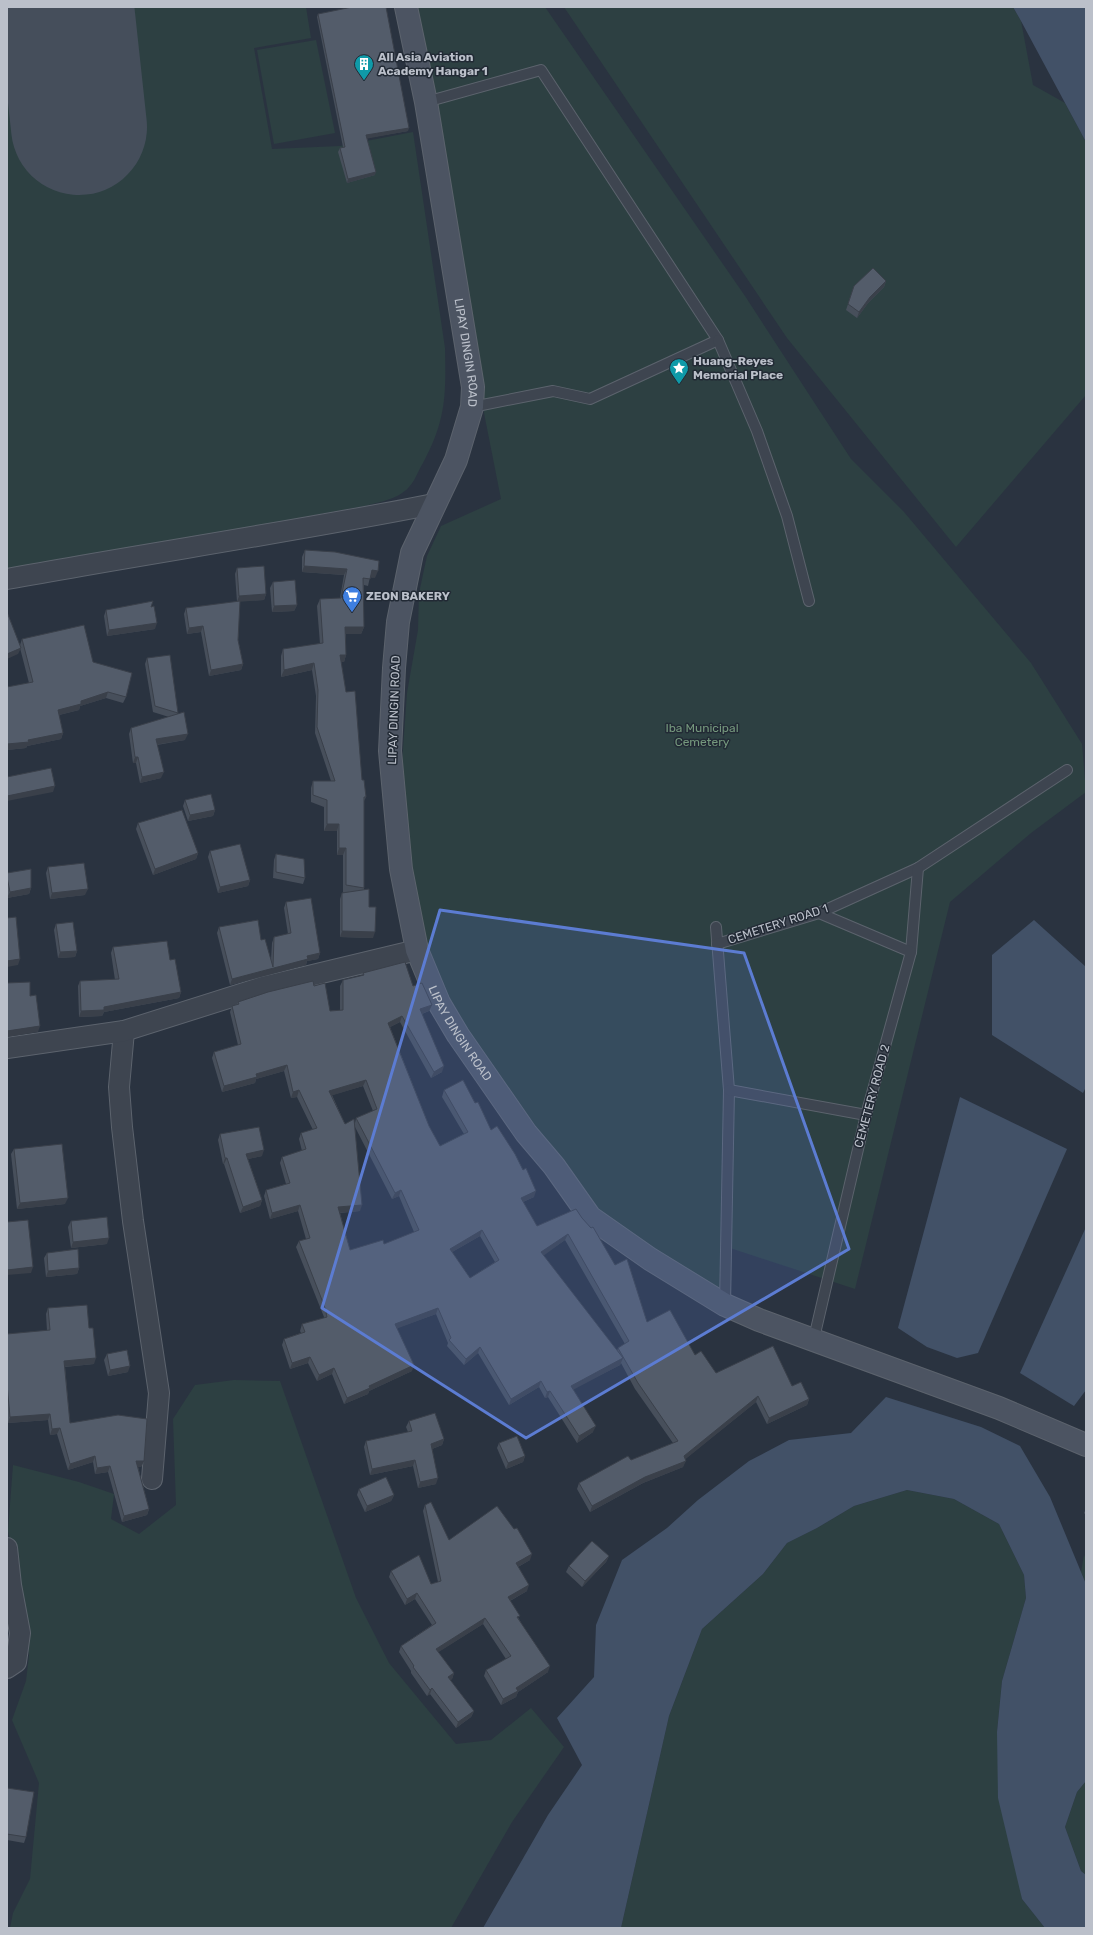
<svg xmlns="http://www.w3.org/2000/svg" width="1093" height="1935" viewBox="0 0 1093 1935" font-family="Rubik,sans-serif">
<rect width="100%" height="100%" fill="#2a3340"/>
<!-- green -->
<g fill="#2d4042">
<path d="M7,7H26L41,132L116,123L100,7H306L311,38L254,48L272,149L340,146L413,132L445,348C446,396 446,420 423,463C418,471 415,481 409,487C399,499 379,502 365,506L7,571Z"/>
<path d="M414,7H545L745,296L851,459L904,512L1031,663L1082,744L1086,792L1031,833L950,902L855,1289L724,1246L722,1294L590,1208L528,1125L431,972L405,867L402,763L407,693L418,630L419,593L427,556L441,526L501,499L485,418L412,8Z"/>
<path d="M564,7H1013L1021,21L1033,85L1065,103L1086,142V395L956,547L787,338Z"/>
<path d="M316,40L335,133L274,144L257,50Z"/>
<path d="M234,1380L280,1381L356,1598L389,1663L456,1744L491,1740L531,1708L564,1747L512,1822L451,1928H10L13,1913L30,1879L39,1783L12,1720L26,1681L29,1655L21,1611L17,1573L8,1531L13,1465L79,1482L114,1494L111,1519L139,1534L176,1505L173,1419L195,1385Z"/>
<path d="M907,1490L954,1499L999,1524L1024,1575L1026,1598L1002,1681L997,1732L1022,1899L1045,1928H621L669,1716L702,1629L763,1574L787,1543L817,1528L854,1506Z"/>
<path d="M1084,1555L1086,1559V1584L1081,1572Z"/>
<path d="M1086,1781V1875L1081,1871L1065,1827L1077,1792Z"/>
</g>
<!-- water -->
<g fill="#425167">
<path d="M1013,7H1086V142L1021,21Z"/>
<path d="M1034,920L1086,967V1087L1083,1093L992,1035V955Z"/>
<path d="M960,1097L1067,1149L978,1353L957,1358L927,1347L898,1328Z"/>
<path d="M1086,1227V1390L1074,1406L1020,1373Z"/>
<path d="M886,1397L981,1427L1020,1446L1050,1497L1086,1584V1781L1077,1792L1065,1827L1081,1871L1086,1875V1928H1045L1022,1899L998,1798L997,1732L1002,1681L1026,1598L1024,1575L999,1524L954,1499L907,1490L854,1506L817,1528L787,1543L763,1574L702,1629L669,1716L621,1928H483L548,1815L582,1765L557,1718L594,1677L596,1625L622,1560L667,1528L698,1500L749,1461L789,1440L851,1433Z"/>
</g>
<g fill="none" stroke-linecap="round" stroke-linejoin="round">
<!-- runway -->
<path stroke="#454e5b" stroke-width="136" d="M66,7L79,127"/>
<defs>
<g id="lane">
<path d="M426,102L541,70L718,340L590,399L553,391L472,407"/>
<path d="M718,340L757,431L787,516L809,601"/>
<path d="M716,927L729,1090L725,1305"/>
<path d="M717,944L819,913L918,868L1067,770"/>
<path d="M911,952L918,868"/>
<path d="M729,1090L866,1115"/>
<path d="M814,1338L866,1115L911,952L819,913"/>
</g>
<g id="street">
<path d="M7,579C149,553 292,532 434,504"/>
<path d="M124,1031L119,1087L122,1127L133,1221L159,1393L152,1479"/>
<path d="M7,1048L124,1031L263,987L417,950"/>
<path d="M7,1548L11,1585L20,1633L16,1662L7,1668"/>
</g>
<g id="secondary">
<path id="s1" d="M406,7L426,102L473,387L472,407L456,460L412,553L398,622L394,668L390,751L401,869L417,950L439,1003L458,1035L526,1133L554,1166L590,1217L650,1259L725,1305L759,1320L999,1408L1086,1445"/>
</g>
</defs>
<!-- lane casing -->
<use href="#lane" stroke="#5c636d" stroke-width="12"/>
<!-- street casing -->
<use href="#street" stroke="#5c636d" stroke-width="22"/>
<!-- secondary casing -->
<use href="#secondary" stroke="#5c636d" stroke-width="24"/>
<!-- lane -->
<use href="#lane" stroke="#3e4550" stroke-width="10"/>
<!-- street -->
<use href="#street" stroke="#3e4550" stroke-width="20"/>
<!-- secondary -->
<use href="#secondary" stroke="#4c5462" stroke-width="22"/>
</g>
<!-- wall -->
<g fill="#474f5b" fill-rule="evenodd">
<path d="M318,14L408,131L367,138L375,175L347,183L338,152L340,148L343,147L317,17Z"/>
<path d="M886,281L884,287L868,303L857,318L846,310L854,286Z"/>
<path d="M305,550L375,578L370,577L368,586L364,585V627L361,634H346V655L344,662H341L346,692L362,780L366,797L364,801V890L369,907L373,938L340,937V899L342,893L348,892H343V855H337V831H324V807L311,802V788L313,781H331L315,733L316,696L312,670L281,677V656L283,649L320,644L317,606L320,599L340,598L344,575L302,572V557Z"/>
<path d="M237,568L266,594L264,600L240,601L238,640L243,664L241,670L209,676L201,632L187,634L184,614L186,608L237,602L235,574Z"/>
<path d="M273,582L297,605L294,611L272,612L270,588Z"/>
<path d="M151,607L155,629L107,636L104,616L106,610Z"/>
<path d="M22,639L93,662L126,697L123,703L106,698L80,706L79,710L59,715L63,733L61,739L27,746L26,748L7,750V687L29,683L20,648L18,654L20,645Z"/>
<path d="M147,658L178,713L177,714L185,740L157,745L161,778L140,783L136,763H133L129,734L131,728L169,717L153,712L145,664Z"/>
<path d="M185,800L215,810L213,816L188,821L183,806Z"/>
<path d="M138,823L198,853L196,859L153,875L136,829Z"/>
<path d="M210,851L250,880L248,886L218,893L208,857Z"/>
<path d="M276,854L305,878L303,884L273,878L274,860Z"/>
<path d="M48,867L85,895L50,899L46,873Z"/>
<path d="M7,873L31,888L29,894L7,898Z"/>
<path d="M286,902L320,953L318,959L307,961L306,965L230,985L217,933L219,927L261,940L271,960L272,943L274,937L288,934L284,908Z"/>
<path d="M56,924L77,951L75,957L58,958L54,930Z"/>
<path d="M113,947L170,960L181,992L179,998L104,1012L102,1016L79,1017L78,986L80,981L115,980L111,953Z"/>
<path d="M363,973L413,986L432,1005L429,1011L422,1014L442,1072L431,1078L400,1022L390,1027L429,1126L440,1146L464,1134L442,1097L444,1090L475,1103L491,1130L534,1197L523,1202L537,1226L576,1209L647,1322L695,1355L716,1373L792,1386L809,1399L807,1405L767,1424L756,1402L685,1459L683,1467L643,1483L590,1512L577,1489L579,1483L631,1460L673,1443L635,1389L621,1363L620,1365L573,1389L593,1432L577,1443L548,1397L545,1398L539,1387L509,1405L478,1353L464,1365L447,1346L448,1343L436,1314L397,1328L412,1371L369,1391L368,1394L344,1404L332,1374L317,1381L308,1363L290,1369L282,1345L284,1339L301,1333L300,1331L302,1324L324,1318V1317L296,1247L299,1241L306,1239L298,1211L270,1219L264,1196L266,1190L286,1184L280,1163L282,1157L302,1151L299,1139L301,1133L313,1130L297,1097L291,1098L284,1071L256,1079L255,1083L222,1092L212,1058L214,1052L238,1045L230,1012L232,1006L237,1004L238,1002L314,986L330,1011L340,1010V986L343,980L362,976ZM363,1086L373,1111L356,1118L355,1123L345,1124L332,1095ZM355,1127L392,1199L399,1196L414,1232L384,1244L350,1250L340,1213L360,1211ZM480,1236L495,1262L470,1278L452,1252ZM565,1240L625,1344L618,1348L617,1351L543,1255Z"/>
<path d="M220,1134L262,1156L248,1159L262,1200L260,1206L240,1213L224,1164H223L218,1140Z"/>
<path d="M14,1149L65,1204L17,1209L11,1154Z"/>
<path d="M71,1221L107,1244L71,1248L68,1227Z"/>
<path d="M47,1253L79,1268L77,1274L46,1277L44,1258Z"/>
<path d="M48,1308L89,1328L94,1364L65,1367L70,1423L144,1461L141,1467H138L149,1509L147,1515L122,1522L108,1472L95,1474L93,1462L68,1470L57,1434L50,1435L48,1420L8,1423L7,1416V1334L47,1331L46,1314Z"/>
<path d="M107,1354L128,1372L108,1376L104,1360Z"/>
<path d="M409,1421L444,1439L442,1445L432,1449L436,1484L418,1488L413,1466L370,1475L364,1447L366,1441L408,1432L406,1427Z"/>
<path d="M499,1443L525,1456L523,1462L506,1469L497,1448Z"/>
<path d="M359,1489L394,1495L391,1501L365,1512L357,1495Z"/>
<path d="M425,1505L449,1540L530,1560L518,1567L527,1591L510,1601L519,1619L548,1672L518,1692L516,1697L501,1705L484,1676L486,1670L506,1659L483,1624L438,1652L454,1673L452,1679L450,1680L474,1711L471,1717L456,1728L430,1694L427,1696L411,1673V1671L399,1652L401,1646L432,1625L415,1599L405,1605L389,1577L391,1571L431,1584L438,1582L423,1511Z"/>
<path d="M1086,1509V1515L1084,1513Z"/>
<path d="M609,1556L606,1562L582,1587L566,1572L569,1566Z"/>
<path d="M7,1788L26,1837L24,1843L7,1840Z"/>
</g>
<!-- shaded-wall -->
<g fill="#3a404a">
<path d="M409,128L408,131L365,139L366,135Z"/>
<path d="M376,172L375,175L347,183L348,179Z"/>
<path d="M886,281L884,287L868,303L857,318L859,312L870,297Z"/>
<path d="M304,566L347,569L344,575L302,572Z"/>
<path d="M372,570L378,571L375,578L369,577Z"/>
<path d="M266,594L264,600L237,602L239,596Z"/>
<path d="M297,605L294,611L272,612L274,606Z"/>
<path d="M157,623L155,629L107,636L109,630Z"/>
<path d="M203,626L201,632L187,634L189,628Z"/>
<path d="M345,627H364L361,634H343Z"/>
<path d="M21,648L18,654L7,659V654Z"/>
<path d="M340,655H346L344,662H338Z"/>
<path d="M314,663L312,670L281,677L284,670Z"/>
<path d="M243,664L241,670L209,676L211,670Z"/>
<path d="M108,692L106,698L80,706L79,710L55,716L58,710L81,701Z"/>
<path d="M63,733L61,739L27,746L26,748L7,750V744Z"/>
<path d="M188,734L185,740L154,745L156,739Z"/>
<path d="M135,757H138L136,763H133Z"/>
<path d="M164,772L161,778L140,783L142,777Z"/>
<path d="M55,786L53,792L7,801V796Z"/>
<path d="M215,810L213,816L188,821L190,815Z"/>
<path d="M327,824H339L337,831H324Z"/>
<path d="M339,848H346L343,855H337Z"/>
<path d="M198,853L196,859L153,875L155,869Z"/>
<path d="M250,880L248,886L218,893L220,887Z"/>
<path d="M31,888L29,894L7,898L10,892Z"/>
<path d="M88,889L85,895L50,899L52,893Z"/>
<path d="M342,931L375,932L373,938L340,937Z"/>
<path d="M77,951L75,957L58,958L60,952Z"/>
<path d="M320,953L318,959L307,961L306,965L230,985L232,979L307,956Z"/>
<path d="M20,959L18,965L7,967V961Z"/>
<path d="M181,992L179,998L104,1012L102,1016L79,1017L81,1011Z"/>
<path d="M432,1005L429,1011L418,1015L420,1009Z"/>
<path d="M402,1016L400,1022L386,1029L388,1023Z"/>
<path d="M40,1026L38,1032L7,1037V1031Z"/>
<path d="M287,1065L284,1071L256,1079L255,1083L222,1092L224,1086L256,1074Z"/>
<path d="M444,1066L442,1072L431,1078L434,1072Z"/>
<path d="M366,1080L363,1086L327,1097L329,1091Z"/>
<path d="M299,1090L297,1097L291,1098L293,1092Z"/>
<path d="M264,1150L262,1156L244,1160L246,1154Z"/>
<path d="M225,1158H227L224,1164H223Z"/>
<path d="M401,1190L399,1196L392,1199L395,1193Z"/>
<path d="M536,1191L534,1197L518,1204L521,1198Z"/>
<path d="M68,1198L65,1204L17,1209L20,1203Z"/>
<path d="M262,1200L260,1206L240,1213L243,1207Z"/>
<path d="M300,1205L298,1211L270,1219L272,1213Z"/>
<path d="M362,1205L360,1211L336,1213L338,1207Z"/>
<path d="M482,1230L480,1236L447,1255L450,1249Z"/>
<path d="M568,1234L565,1240L539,1259L541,1252Z"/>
<path d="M109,1238L107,1244L71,1248L73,1242Z"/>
<path d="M33,1267L31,1273L7,1275V1270Z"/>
<path d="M79,1268L77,1274L46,1277L48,1271Z"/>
<path d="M438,1308L436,1314L393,1330L395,1324Z"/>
<path d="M480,1347L478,1353L464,1365L466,1359Z"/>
<path d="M310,1357L308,1363L290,1369L292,1363Z"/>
<path d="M96,1358L94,1364L62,1367L64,1361Z"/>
<path d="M623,1358L620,1365L569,1392L571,1386Z"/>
<path d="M414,1365L412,1371L369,1391L368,1394L344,1404L347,1398L369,1386Z"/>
<path d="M130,1366L128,1372L108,1376L110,1370Z"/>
<path d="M334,1368L332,1374L317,1381L319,1375Z"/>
<path d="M541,1381L539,1387L509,1405L511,1399Z"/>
<path d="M550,1391L548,1397L545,1398L547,1392Z"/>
<path d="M758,1396L756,1402L682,1462L684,1456Z"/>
<path d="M809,1399L807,1405L767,1424L769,1418Z"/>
<path d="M50,1414L48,1420L8,1423L10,1417Z"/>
<path d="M596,1426L593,1432L577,1443L579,1436Z"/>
<path d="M60,1428L57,1434L50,1435L52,1429Z"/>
<path d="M444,1439L442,1445L429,1450L431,1444Z"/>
<path d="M95,1456L93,1462L68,1470L70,1464Z"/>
<path d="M525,1456L523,1462L506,1469L508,1463Z"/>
<path d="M415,1460L413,1466L370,1475L372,1469Z"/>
<path d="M136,1461H144L141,1467H134Z"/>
<path d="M686,1461L683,1467L643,1483L590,1512L592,1506L645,1477Z"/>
<path d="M110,1466L108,1472L95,1474L97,1468Z"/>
<path d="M438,1478L436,1484L418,1488L420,1482Z"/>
<path d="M394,1495L391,1501L365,1512L367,1506Z"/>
<path d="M149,1509L147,1515L122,1522L124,1516Z"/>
<path d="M532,1554L530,1560L514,1569L516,1563Z"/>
<path d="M609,1556L606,1562L582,1587L585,1581Z"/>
<path d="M529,1585L527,1591L506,1603L508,1597Z"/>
<path d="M417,1593L415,1599L405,1605L407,1599Z"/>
<path d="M485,1618L483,1624L434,1655L436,1649Z"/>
<path d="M550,1666L548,1672L518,1692L516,1697L501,1705L503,1699L516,1688Z"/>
<path d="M454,1673L452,1679L446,1683L448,1677Z"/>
<path d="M432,1688L430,1694L427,1696L430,1690Z"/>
<path d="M474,1711L471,1717L456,1728L458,1722Z"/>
</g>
<!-- building -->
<g fill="#535c6a" stroke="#3a404a" fill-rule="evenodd">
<path d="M352,7H386L409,128L366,135L376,172L348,179L340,148L345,147L318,14Z"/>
<path d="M873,268L886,281L870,297L859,312L848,304L854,286Z"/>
<path d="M305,550L335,552L379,561L378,571L372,570L370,579L363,578L364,627H345L346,655H340L346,692L355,691L362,780H364L366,797H364V888L346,885V848H339V824H327V800L313,795V781H335L317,727L318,690L314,663L284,670L283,649L323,643L320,599L341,598L347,569L304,566Z"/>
<path d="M264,566L266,594L239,596L237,568Z"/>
<path d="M295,580L297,605L274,606L273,582Z"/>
<path d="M153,601L151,607L154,606L157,623L109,630L106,610Z"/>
<path d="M240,601L238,640L243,664L211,670L203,626L189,628L186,608Z"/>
<path d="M7,612L21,648L7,654Z"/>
<path d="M84,625L93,662L132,673L126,697L108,692L81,701V704L58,710L63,733L28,740L29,742L7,744V687L33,682L22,639Z"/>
<path d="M170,655L178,713L155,706L147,658Z"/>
<path d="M184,712L188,734L156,739L164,772L142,777L138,757H135L131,728Z"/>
<path d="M51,768L55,786L7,796V777Z"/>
<path d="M211,794L215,810L190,815L185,800Z"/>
<path d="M182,810L198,853L155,869L138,823Z"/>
<path d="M240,844L250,880L220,887L210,851Z"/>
<path d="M276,854L304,859L305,878L276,872Z"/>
<path d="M84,863L88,889L52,893L48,867Z"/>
<path d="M31,869V888L10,892L7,877V873Z"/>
<path d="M369,889V907H376L375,932L342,931V893Z"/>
<path d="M311,898L320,953L307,956L308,959L232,979L219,927L258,920L261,940L265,939L273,967L274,937L291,933L286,902Z"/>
<path d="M16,917L20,959L7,961V918Z"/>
<path d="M73,922L77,951L60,952L56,924Z"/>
<path d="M167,941L170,960L175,959L181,992L104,1007V1010L81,1011L80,981L119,979L113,947Z"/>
<path d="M405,962L413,986L422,983L432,1005L420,1009L444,1066L434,1072L402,1016L388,1023L429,1126L440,1146L468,1132L444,1090L463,1080L475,1103L478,1102L491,1130L497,1126L515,1154L523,1170L526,1168L536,1191L521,1198L537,1226L576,1209L582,1218L591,1228L593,1227L615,1265L627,1259L647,1322L670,1310L695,1355L701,1351L716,1373L773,1346L792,1386L801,1382L809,1399L769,1418L758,1396L684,1456L686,1461L645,1477L592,1506L579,1483L628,1456L631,1460L678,1441L638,1383L618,1348L629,1341L568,1234L541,1252L623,1358L571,1386L596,1426L579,1436L550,1391L547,1392L541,1381L511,1399L480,1347L466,1359L449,1340L451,1338L438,1308L395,1324L414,1365L369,1386L370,1388L347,1398L334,1368L319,1375L310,1357L292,1363L284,1339L305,1332L302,1324L327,1317L326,1313H327L299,1241L310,1238L300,1205L272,1213L266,1190L290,1183L282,1157L306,1149L301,1133L317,1128L299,1090L293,1092L287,1065L256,1074L257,1077L224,1086L214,1052L241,1044L232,1006L239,1004L238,1002L268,992L313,981L314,986L325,983L330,1011L343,1010V980L364,975L363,973ZM366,1080L377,1109L356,1118L395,1193L401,1190L419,1230L384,1244L383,1240L350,1250L338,1207L362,1205L354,1119L345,1124L329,1091ZM482,1230L499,1260L470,1278L450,1249Z"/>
<path d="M30,982V996L36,995L40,1026L7,1031V983Z"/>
<path d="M259,1127L264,1150L246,1154L262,1200L243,1207L227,1158H225L220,1134Z"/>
<path d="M62,1144L68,1198L20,1203L14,1149Z"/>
<path d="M107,1217L109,1238L73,1242L71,1221Z"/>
<path d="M28,1220L33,1267L7,1270V1222Z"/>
<path d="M78,1249L79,1268L48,1271L47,1253Z"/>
<path d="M87,1305L89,1328H93L96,1358L64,1361L70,1423L118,1415L147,1419L144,1461H136L149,1509L124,1516L110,1466L97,1468L95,1456L70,1464L60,1428L52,1429L50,1414L10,1417L7,1384V1334L50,1330L48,1308Z"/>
<path d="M127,1350L130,1366L110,1370L107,1354Z"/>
<path d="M435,1413L444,1439L431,1444L438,1478L420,1482L415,1460L372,1469L366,1441L412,1431L409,1421Z"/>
<path d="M517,1436L525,1456L508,1463L499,1443Z"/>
<path d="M386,1477L394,1495L367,1506L359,1489Z"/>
<path d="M431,1502L449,1540L497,1506L514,1529L517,1528L532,1554L516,1563L529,1585L508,1597L520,1616L517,1617L550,1666L516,1688L518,1691L503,1699L486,1670L511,1656L485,1618L436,1649L454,1673L448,1677L474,1711L458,1722L432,1688L430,1690L413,1667L414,1666L401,1646L436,1623L417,1593L407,1599L391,1571L419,1555L431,1584L441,1581L425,1505Z"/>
<path d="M592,1541L609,1556L585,1581L569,1566Z"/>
<path d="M7,1788L34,1792L26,1837L7,1834Z"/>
</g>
<!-- marked area -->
<path fill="#5c7cd2" fill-opacity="0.2" stroke="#5c7cd2" stroke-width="3" stroke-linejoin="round" d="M440,910L744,953L849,1249L526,1438L322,1308Z"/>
<!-- icons -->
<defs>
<symbol id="building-pin" viewBox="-11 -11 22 30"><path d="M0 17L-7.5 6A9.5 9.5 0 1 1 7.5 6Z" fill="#0f9aa8" stroke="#222a35"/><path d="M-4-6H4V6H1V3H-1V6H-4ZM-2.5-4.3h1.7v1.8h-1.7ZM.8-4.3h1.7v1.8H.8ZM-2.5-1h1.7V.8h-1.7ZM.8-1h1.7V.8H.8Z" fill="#fff"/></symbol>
<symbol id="sight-pin" viewBox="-11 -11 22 30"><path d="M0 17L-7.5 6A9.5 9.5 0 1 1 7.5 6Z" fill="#0f9aa8" stroke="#222a35"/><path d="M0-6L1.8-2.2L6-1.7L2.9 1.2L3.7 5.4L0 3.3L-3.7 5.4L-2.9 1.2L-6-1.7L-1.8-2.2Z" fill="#fff"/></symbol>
<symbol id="supermarket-pin" viewBox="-11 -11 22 30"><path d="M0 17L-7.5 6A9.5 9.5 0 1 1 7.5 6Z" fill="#3f7fe0" stroke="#222a35"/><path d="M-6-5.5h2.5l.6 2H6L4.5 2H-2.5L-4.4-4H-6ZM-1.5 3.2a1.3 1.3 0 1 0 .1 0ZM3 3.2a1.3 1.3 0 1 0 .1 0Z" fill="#fff"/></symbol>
</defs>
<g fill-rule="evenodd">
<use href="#building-pin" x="353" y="53" width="22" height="30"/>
<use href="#sight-pin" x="668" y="357" width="22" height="30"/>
<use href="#supermarket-pin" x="341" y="585" width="22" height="30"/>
</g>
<g text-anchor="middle" stroke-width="3" stroke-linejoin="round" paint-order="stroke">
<!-- poi labels -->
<g font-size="12" font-weight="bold" fill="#bbc0ca" stroke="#222a35" text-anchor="start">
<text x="378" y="61">All Asia Aviation<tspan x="378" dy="14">Academy Hangar 1</tspan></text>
<text x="693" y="365">Huang-Reyes<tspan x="693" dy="14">Memorial Place</tspan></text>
<text x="366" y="600">ZEON BAKERY</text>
</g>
<!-- street labels -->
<g font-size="12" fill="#bbc0ca" stroke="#222a35">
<text dy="4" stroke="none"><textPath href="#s1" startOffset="351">LIPAY DINGIN ROAD</textPath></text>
<text transform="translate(394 710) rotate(-88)" y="4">LIPAY DINGIN ROAD</text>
<text transform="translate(778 924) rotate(-18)" y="4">CEMETERY ROAD 1</text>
<text dy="4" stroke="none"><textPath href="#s1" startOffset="1059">LIPAY DINGIN ROAD</textPath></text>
<text transform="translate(872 1096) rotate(-75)" y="4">CEMETERY ROAD 2</text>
</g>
<!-- park labels -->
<g font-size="12" fill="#75987d" stroke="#222a35">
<text x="702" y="732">Iba Municipal<tspan x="702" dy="14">Cemetery</tspan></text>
</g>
</g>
<!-- border -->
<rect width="1093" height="1935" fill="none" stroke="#bbc0ca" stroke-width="16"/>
</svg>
